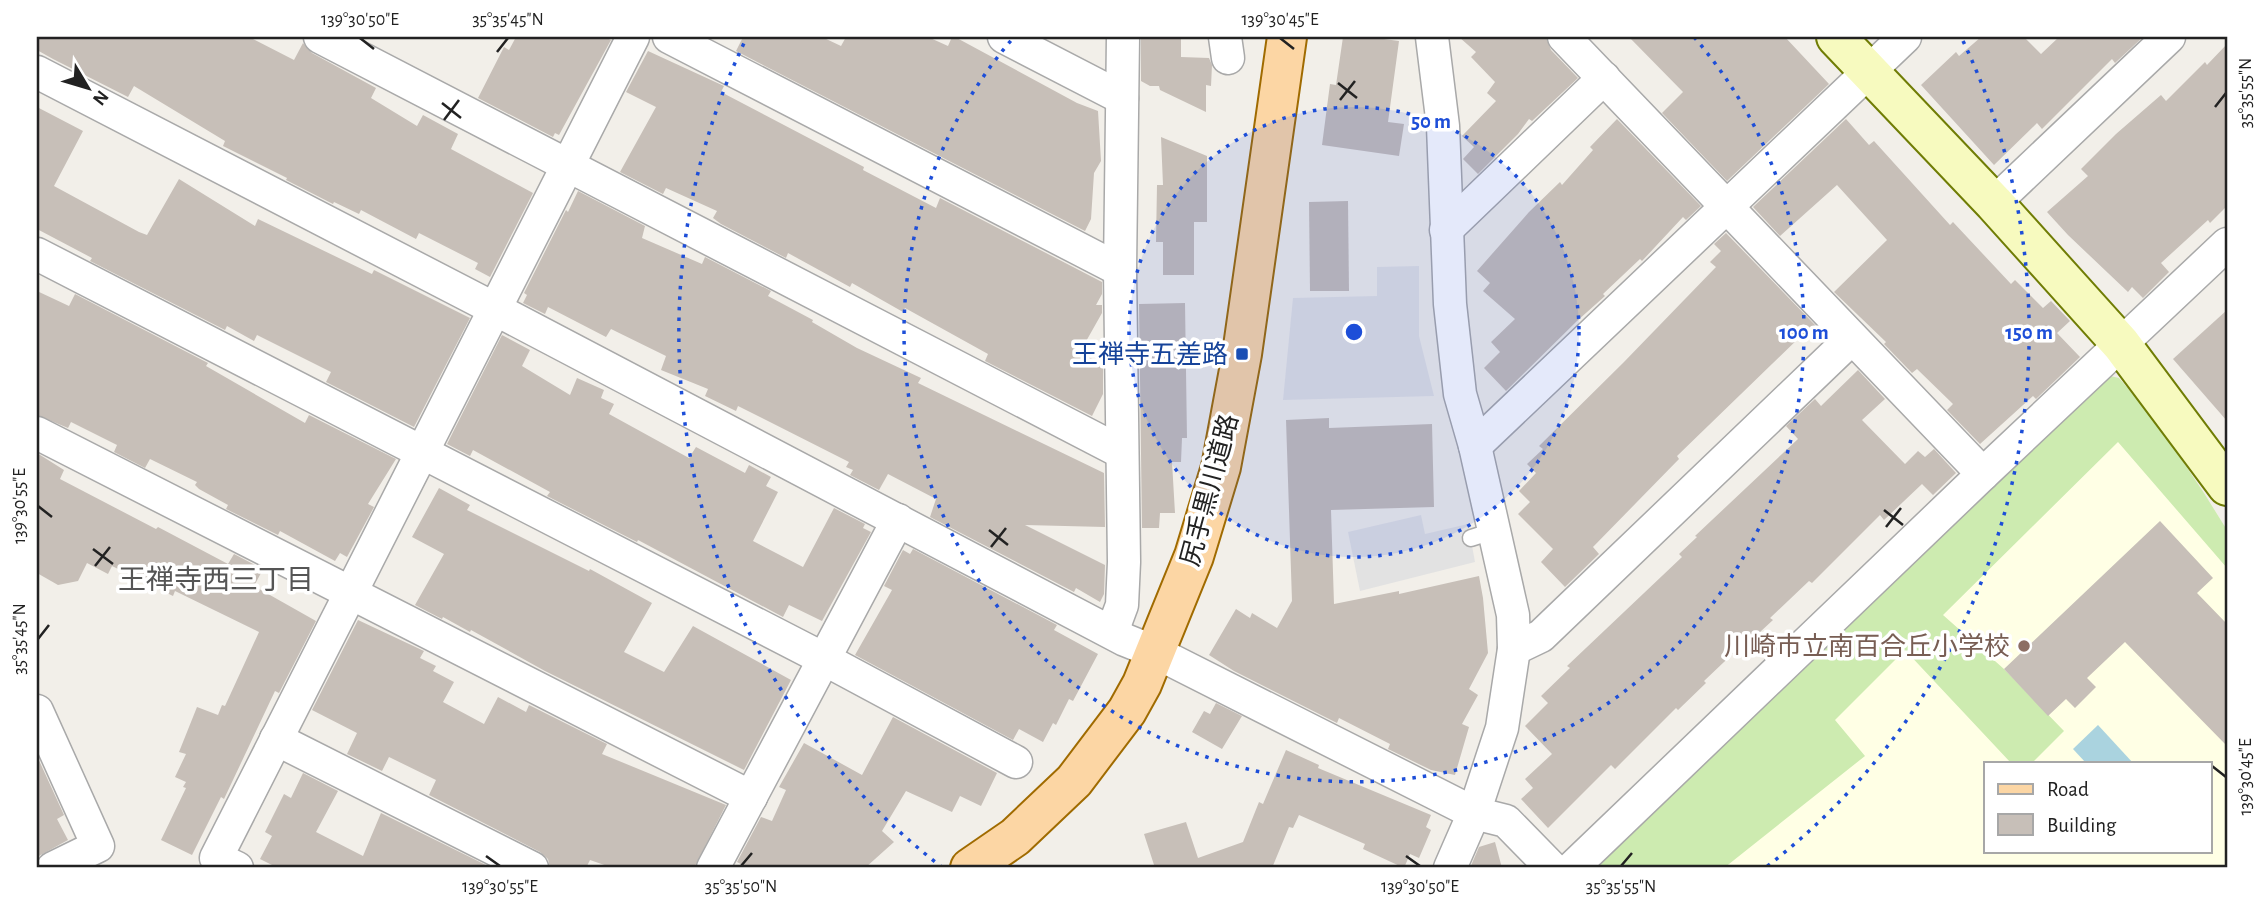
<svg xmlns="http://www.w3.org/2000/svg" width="2264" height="905" viewBox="0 0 2264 905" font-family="'Alegreya Sans','Noto Sans JP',sans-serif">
<rect width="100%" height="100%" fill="#f2efe9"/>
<!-- education -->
<path fill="#ffffe5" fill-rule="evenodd" d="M2119,378L2204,493L2227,530V868H1588ZM1986,763H2210V851H1986Z"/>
<!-- grass -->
<path fill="#cdebb0" d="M2106,375L2119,378L2155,420L2204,493L2227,530V568L2118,442L1943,615L2004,669L2064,731L2032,763H2011L1905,650L1835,720L1865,756L1724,868H1588Z"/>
<!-- parking -->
<g fill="#e2e2e2">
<path d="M1419,266V336L1434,396L1283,400L1293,298L1377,296V267Z"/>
<path d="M1421,515L1425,534L1468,524L1475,562L1360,591L1348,532Z"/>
</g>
<!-- water -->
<path fill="#aad3df" d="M2098,725L2133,763H2086L2073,749Z"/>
<!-- building -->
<g fill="#c7bfb8">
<path d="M37,37H249L294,60L303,43L312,53L376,88L371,98L417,126L423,115L458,134L451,149L533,193L490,277L475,269L478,263L419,233L416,239L361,210L359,214L334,202L333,204L286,180L287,178L223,146L225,141L134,86L128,97L53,59L37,50Z"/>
<path d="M516,37H605L611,40L559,135L555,133L553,137L478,98L504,47L509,50Z"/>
<path d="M743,37H822L841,46L846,37H928L948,46L952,37H955L1077,103L1098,111L1101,161L1094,173L1091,219L1085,231L736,51Z"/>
<path d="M1141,37H1181V57L1209,58L1212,65L1211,86L1206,85V112L1160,90L1159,86H1150L1141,81Z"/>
<path d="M1343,37H1369L1399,41L1388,122L1404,124L1399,156L1322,145L1330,84L1336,85Z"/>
<path d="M1459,37H1546L1551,50L1578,78L1532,121L1529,119L1518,134L1478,174L1463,159L1474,147L1462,136L1496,101L1487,93L1495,82L1471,57L1476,52Z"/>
<path d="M1629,37H1785L1829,84L1727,181L1662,113L1683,92Z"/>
<path d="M1981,37H2024L2041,54L2059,37H2143L2115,63L2112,59L2042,129L2037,123L1994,165L1921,85L1956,52L1959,56Z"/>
<path d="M2227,44V206L2210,223L2208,220L2161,263L2169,272L2143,298L2132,287L2128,292L2068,235L2047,212L2088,176L2081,169L2116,134L2161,95L2166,101L2205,62L2207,65Z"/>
<path d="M648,51L724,86L721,92L864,167L863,170L936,208L940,198L1102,282V294L1096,305H1102V313L1080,352L1103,365V394L1092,416L985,361L988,354L905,308L903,312L852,283L850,287L788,253L786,258L721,224L713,218L717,211L666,188L663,194L620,172L656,107L626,92Z"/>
<path d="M37,107L83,131L54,186L139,232L147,235L179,179L255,226L258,219L372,274L374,270L470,318L414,427L326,382L331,372L257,335L254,341L227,326L225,330L90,261L92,258L37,229Z"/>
<path d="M1617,119L1701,206L1686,220L1683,217L1642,261L1640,259L1603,294L1605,296L1577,321L1506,391L1484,368L1500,352L1491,342L1515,319L1483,291L1490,283L1477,271L1529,212L1560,182L1562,185L1593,150L1590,147Z"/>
<path d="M1846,119L1869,145L1874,141L1950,225L1953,222L2011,284L2015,280L2043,308L2051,301L2070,321L2057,333L2080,357L2036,399L2033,396L1980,444L1947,410L1953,404L1917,369L1912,373L1884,344L1886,342L1834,292L1887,240L1837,185L1780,236L1753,207Z"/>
<path d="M1161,137L1207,156V222H1194V275H1163V242H1156L1157,185H1163Z"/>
<path d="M578,191L645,226L642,238L702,264L705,257L771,291L768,296L813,320L812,322L857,348L921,378L918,383L1104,473L1105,527L1025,525L1105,565L1104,594L1100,602L1076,588L1074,592L930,517L936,499L888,474L879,490L850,475L853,470L846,467L849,462L738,406L736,411L705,396L708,389L661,370L666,356L611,329L606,337L548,307L545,314L523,303L527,295L524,293L566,210L568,212Z"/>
<path d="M1348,201L1349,291H1310L1309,202Z"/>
<path d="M1726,233L1817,327L1806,338L1803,334L1677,456L1679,459L1593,547L1599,554L1565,587L1541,562L1553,549L1518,514L1530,502L1519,491L1536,473L1527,464L1543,449L1539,446L1623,363L1716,267L1710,262L1721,251L1714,244Z"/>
<path d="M37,291L69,306L75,294L208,363L206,366L305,423L309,415L396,459L368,504L374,507L347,557L340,553L335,561L280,531L278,535L226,509L228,505L199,489L195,485L197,482L150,459L145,468L114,452L117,445L71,422L68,428L37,415Z"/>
<path d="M1185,303L1187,438H1182L1181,462H1172L1175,513H1160L1159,528H1142L1139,304Z"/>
<path d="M2227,310V421L2173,359Z"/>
<path d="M502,335L530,350L522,366L570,395L577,378L604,390L601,398L614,404L609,414L689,458L696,447L745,473L749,465L771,477L766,486L778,492L753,541L803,567L834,508L865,524L863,528L871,532L822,621L789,605L783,617L638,540L637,542L547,496L550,492L473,450L470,456L447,444Z"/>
<path d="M1858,370L1885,399L1862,420L1905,464L1918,451L1925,457L1934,449L1956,473L1933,495L1922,484L1884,520L1880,515L1812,583L1809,581L1770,618L1773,620L1746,645L1744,643L1704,681L1706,683L1678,710L1676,708L1615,769L1611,765L1548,828L1521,799L1533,788L1525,779L1552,754L1525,726L1548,703L1541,696L1570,668L1567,666L1682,557L1679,554L1697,537L1695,536L1798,439L1786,426L1815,399L1821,406Z"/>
<path d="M1329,418V428L1432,424L1434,507L1331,510L1334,604L1399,591V594L1479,576L1483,598L1488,653L1469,689L1478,695L1462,724L1469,727L1455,775L1431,770L1388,749L1390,744L1339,718L1337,723L1234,671L1209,655L1236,609L1250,618L1252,613L1277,628L1292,601L1286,420Z"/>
<path d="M37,453L64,470L60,479L156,529L158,527L228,564L234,554L261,568L258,572L261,573L254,586L316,621L279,693L275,691L224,799L221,797L192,855L161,840L186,788L183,787L186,782L175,777L186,754L179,752L197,707L218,715L222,705L225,706L259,632L175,591L173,596L112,566L108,574L87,563L78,581L58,585L37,573Z"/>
<path d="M439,488L470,505L467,510L589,571L590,569L652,603L624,652L664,672L693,626L791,680L744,770L545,671L471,630L470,632L443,617L442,619L415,605L444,554L412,537Z"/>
<path d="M2160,521L2213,578L2197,593L2227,624V746L2125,642L2087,678L2096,687L2075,708L2066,699L2048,716L2004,669Z"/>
<path d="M913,549L1057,625L1054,630L1098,654L1073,701L1069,699L1056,725L1053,723L1043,742L1019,729L1013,740L855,655L892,590L884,586L903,550L910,554Z"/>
<path d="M358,620L424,651L420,658L436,666L433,671L454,682L443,702L484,724L498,697L526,712L529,705L607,744L602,754L726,805L694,868H613L590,860L586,868H550L548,859L540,852L429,795L436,780L389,757L382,771L347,754L357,733L312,710Z"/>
<path d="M1216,703L1242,716L1222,749L1192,732L1204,711L1210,714Z"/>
<path d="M893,717L997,773L981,806L960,796L952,812L906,791L882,831L894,842L865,868H748L737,862L761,817L772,821L786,790L779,787L804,743L862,775Z"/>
<path d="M1286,750L1319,765L1318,768L1431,815L1426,827L1431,830L1419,858L1410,854L1404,868L1363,849L1365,844L1299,815L1293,828L1289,827L1272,868H1155L1144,834L1186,822L1198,858L1243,842L1259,802L1263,804Z"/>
<path d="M37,756L64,815L57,819L68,840L37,857Z"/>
<path d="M303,773L338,791L316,832L363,856L381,813L492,868H278L260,859L272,836L265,832L284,794L291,798Z"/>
<path d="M1495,842L1502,868H1470L1479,847Z"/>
</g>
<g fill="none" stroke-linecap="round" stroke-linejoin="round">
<defs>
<path id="lane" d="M1471,538L1493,531"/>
<g id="street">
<path d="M320,37L1121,452"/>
<path d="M669,37L1120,270"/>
<path d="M1004,37L1122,98"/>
<path d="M1225,37L1228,58"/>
<path d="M1432,37L1443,126L1450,304L1460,394L1475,446L1513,615L1514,649L1502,728L1474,813L1450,868"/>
<path d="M1564,37L1983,474"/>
<path d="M37,72L495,309L1125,640L1155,652L1474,813L1506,821L1552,868"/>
<path d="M1994,203L2169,37"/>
<path d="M1446,230L1604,78"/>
<path d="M37,254L824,659L1016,762"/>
<path d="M37,433L751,797"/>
<path d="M1475,446L1905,37"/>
<path d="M1112,632L1122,605L1124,562L1120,270L1123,37"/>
<path d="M1514,649L1541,636L1852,338"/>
<path d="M37,711L98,846L53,868"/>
<path d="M276,739L532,868"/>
<path d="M237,868L216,858L633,37"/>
<path d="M713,868L898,520"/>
<path d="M1572,868L1983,474L2227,244"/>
</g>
<path id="secondary" d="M1836,37L1994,203L2121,344L2227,486"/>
<path id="primary" d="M970,868L1015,837L1074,781L1127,711L1142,684L1194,556L1221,467L1242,354L1287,37"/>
</defs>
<!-- lane casing -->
<use href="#lane" stroke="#a9a9a9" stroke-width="19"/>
<!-- street casing -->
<use href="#street" stroke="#a9a9a9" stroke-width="35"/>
<!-- secondary casing -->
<use href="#secondary" stroke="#707d05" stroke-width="42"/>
<!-- primary casing -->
<use href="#primary" stroke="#a06b00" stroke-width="42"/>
<!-- lane -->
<use href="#lane" stroke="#fff" stroke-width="16"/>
<!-- street -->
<use href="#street" stroke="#fff" stroke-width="32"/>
<!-- secondary -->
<use href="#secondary" stroke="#f7fabf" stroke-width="38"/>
<!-- primary -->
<use href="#primary" stroke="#fcd6a4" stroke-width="38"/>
</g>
<!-- ticks -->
<path fill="none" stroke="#222" stroke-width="2.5" d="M360,38L374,49M1280,38L1294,49M497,52L508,38M1338,83L1357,98M1340,100L1355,81M442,103L461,118M2215,107L2226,93M444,120L459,100M38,506L52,517M1884,510L1903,525M1886,527L1901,508M989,530L1008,545M991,547L1006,528M93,549L113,564M95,566L110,547M38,639L49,625M2212,766L2226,777M486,856L500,866M1406,856L1420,866M741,866L752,853M1621,866L1632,853"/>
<!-- distance rings -->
<circle cx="1354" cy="332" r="225" fill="#1d4ed8" fill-opacity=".12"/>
<g fill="none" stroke="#1d4ed8" stroke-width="3.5" stroke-dasharray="3.5 7">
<circle cx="1354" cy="332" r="225"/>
<path d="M1694 37A450 450 0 1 1 1014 37"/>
<path d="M943 868A675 675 0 0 1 745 41M1963 41A675 675 0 0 1 1765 868"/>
</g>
<!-- markers -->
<rect fill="#1a4fb4" stroke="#fff" stroke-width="2.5" x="1235" y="347" width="14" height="14" rx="3.5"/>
<circle fill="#8d6e63" stroke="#fff" stroke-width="2.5" cx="2024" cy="646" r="7"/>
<g text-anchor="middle" stroke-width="7" stroke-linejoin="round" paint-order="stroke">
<!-- transit labels -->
<g font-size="26" fill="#164399" stroke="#fff" text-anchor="end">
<text x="1228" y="363">王禅寺五差路</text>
</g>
<!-- street labels -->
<g font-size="26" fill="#222" stroke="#fff">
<text transform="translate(1209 490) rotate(-75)" y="9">尻手黒川道路</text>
</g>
<!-- education labels -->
<g font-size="26" fill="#785e54" stroke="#fff" text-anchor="end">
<text x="2010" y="655">川崎市立南百合丘小学校</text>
</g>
<!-- neighbourhood labels -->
<g font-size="28" fill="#555" stroke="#fff">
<text x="216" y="589">王禅寺西三丁目</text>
</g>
</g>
<circle cx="1354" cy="332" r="10" fill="#1d4ed8" stroke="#fff" stroke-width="3.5"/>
<g font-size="21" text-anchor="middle" font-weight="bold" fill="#1d4ed8" stroke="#fff" stroke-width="7" stroke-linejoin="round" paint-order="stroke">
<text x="1431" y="128">50 m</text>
<text x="1804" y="339">100 m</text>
<text x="2029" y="339">150 m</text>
</g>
<!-- border -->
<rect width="2264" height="905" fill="none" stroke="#ffffff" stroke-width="77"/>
<!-- legend -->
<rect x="1984" y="762" width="228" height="91" fill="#ffffff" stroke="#a7a7a7" stroke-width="2"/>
<rect x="1998" y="784" width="35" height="10" fill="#fcd6a4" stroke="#a7a7a7" stroke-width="2"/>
<text x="2047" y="796" font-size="21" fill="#222222">Road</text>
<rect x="1998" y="814" width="35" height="21" fill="#c7bfb8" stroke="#a7a7a7" stroke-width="2"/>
<text x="2047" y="832" font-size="21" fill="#222222">Building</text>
<!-- north arrow -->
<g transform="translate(88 88) rotate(128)" stroke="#ffffff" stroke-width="5" paint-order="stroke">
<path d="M0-5L12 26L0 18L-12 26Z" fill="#222222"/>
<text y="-10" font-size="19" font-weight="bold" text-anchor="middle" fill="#222222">N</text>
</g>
<rect x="38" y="38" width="2188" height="828" fill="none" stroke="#222" stroke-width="2.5"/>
<g font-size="18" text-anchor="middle" fill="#222">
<text x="360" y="25">139°30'50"E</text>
<text x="508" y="25">35°35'45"N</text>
<text x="1280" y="25">139°30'45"E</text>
<text transform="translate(2245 93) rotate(-90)" y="6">35°35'55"N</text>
<text transform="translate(19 506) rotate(-90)" y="6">139°30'55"E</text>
<text transform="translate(19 639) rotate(-90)" y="6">35°35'45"N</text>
<text transform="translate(2245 777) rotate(-90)" y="6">139°30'45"E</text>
<text x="500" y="892">139°30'55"E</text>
<text x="741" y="892">35°35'50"N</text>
<text x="1420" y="892">139°30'50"E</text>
<text x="1621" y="892">35°35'55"N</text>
</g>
</svg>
